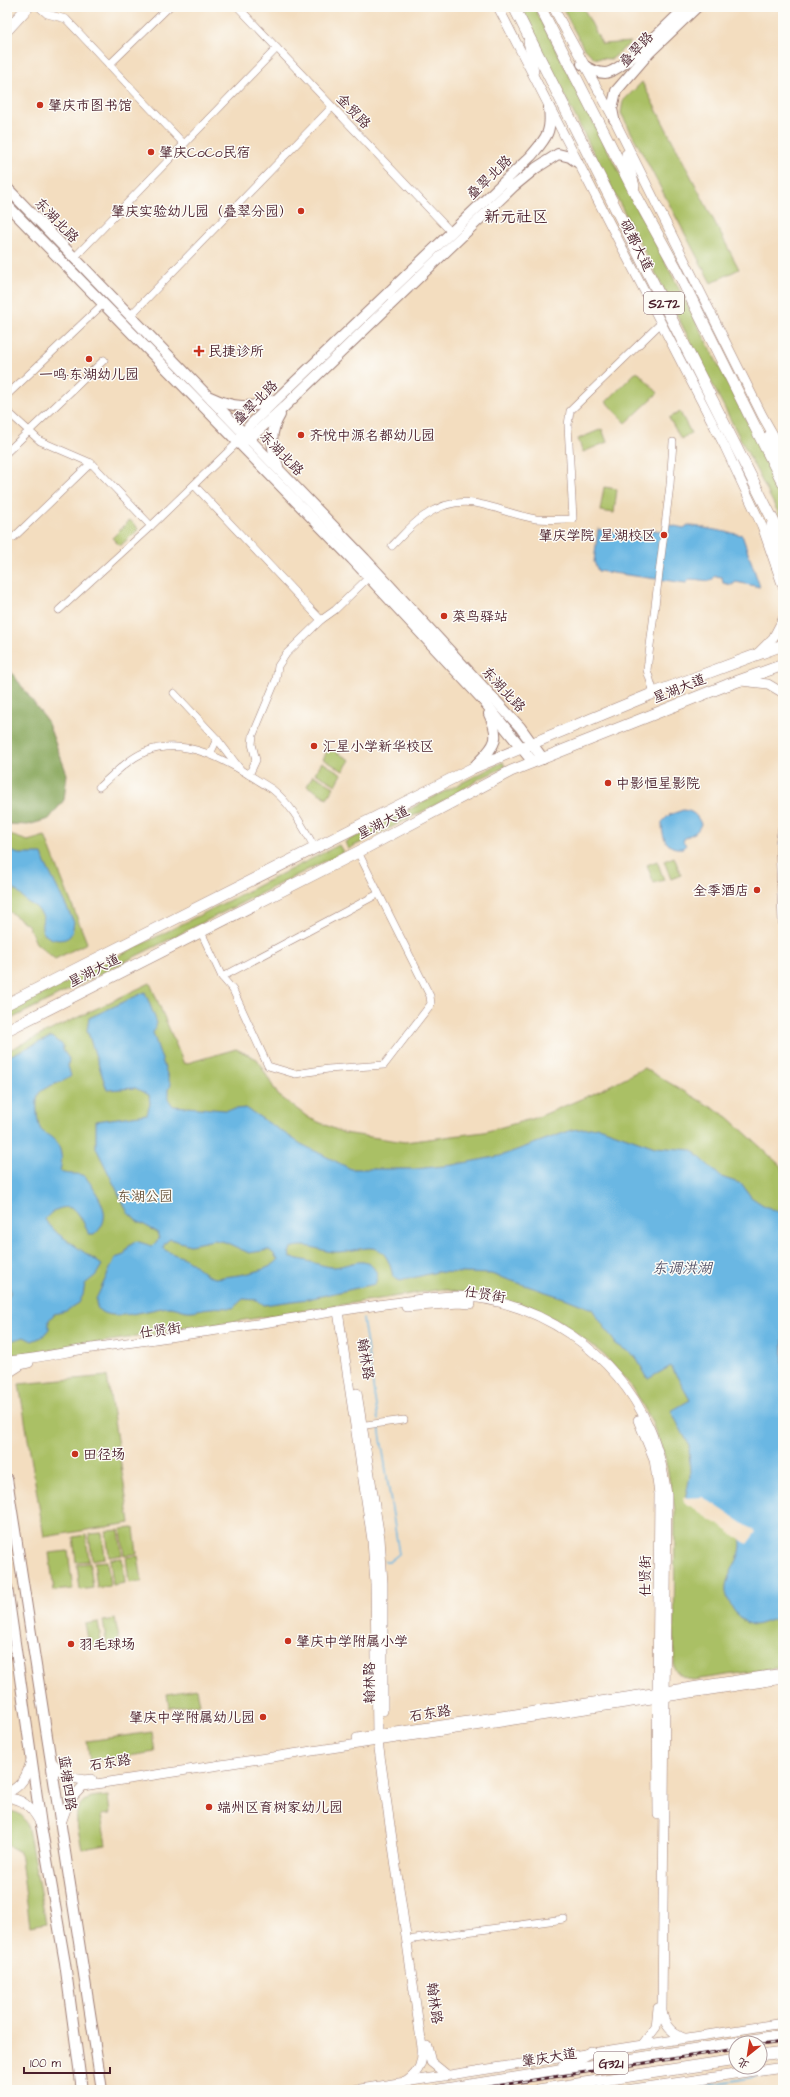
<svg xmlns="http://www.w3.org/2000/svg" width="790" height="2097" viewBox="0 0 790 2097" font-family="'Architects Daughter','LXGW WenKai TC',sans-serif">
<rect width="100%" height="100%" fill="#fdfcf7"/>
<filter id="ink" filterUnits="userSpaceOnUse"><feTurbulence type="fractalNoise" baseFrequency=".025" numOctaves="2"/><feDisplacementMap in="SourceGraphic" scale="8" xChannelSelector="R" yChannelSelector="G"/><feConvolveMatrix kernelMatrix="1 2 1 2 8 2 1 2 1" color-interpolation-filters="sRGB"/></filter>
<filter id="wash" filterUnits="userSpaceOnUse"><feTurbulence type="fractalNoise" baseFrequency=".012" numOctaves="4" result="noise"/><feDisplacementMap in="SourceGraphic" scale="16" xChannelSelector="R" yChannelSelector="G"/><feGaussianBlur stdDeviation="0.9" result="paint"/><feColorMatrix in="noise" values="0 0 0 0 0 0 0 0 0 0 0 0 0 0 0 0 0 1.4 0 .05"/><feComposite in="paint" operator="in"/></filter>
<g filter="url(#wash)">
<rect width="100%" height="100%" fill="#f3ddbf"/>
<!-- green -->
<g fill="#aac065" stroke="#7a7048">
<path d="M519,7H534L758,442L783,492V522Z"/>
<path d="M562,7H583L602,44L631,42L612,59L594,58L583,47Z"/>
<path d="M642,82L739,269L711,283L621,113L623,101Z"/>
<path d="M637,371L658,393L626,423L606,402Z"/>
<path d="M680,412L691,433L681,439L669,418Z"/>
<path d="M602,429L607,442L583,452L578,439Z"/>
<path d="M604,487L617,489L614,513L600,511Z"/>
<path d="M130,520L139,529L120,546L112,538Z"/>
<path d="M329,748L350,760L343,771L323,759Z"/>
<path d="M322,762L342,774L336,785L315,773Z"/>
<path d="M503,762L505,767L479,779L451,797L348,849L345,842Z"/>
<path d="M313,775L334,787L327,798L307,786Z"/>
<path d="M7,834L28,841L45,836L87,943L55,959L36,943L28,925L7,910Z"/>
<path d="M339,845L343,852L7,1021V1012Z"/>
<path d="M674,857L681,875L671,879L664,861Z"/>
<path d="M657,861L664,880L654,883L647,865Z"/>
<path d="M150,983L184,1064L236,1049L257,1059L278,1095L309,1118L344,1133L405,1142L484,1132L538,1117L593,1094L644,1068L728,1117L783,1168V1667L693,1680C684,1678 679,1675 674,1668L675,1510L665,1457L651,1420L633,1388L604,1355L562,1322L524,1307L443,1289L7,1357V1051Z"/>
<path d="M107,1376L130,1523L44,1537L19,1384Z"/>
<path d="M134,1528L137,1554L124,1555L121,1529Z"/>
<path d="M119,1530L122,1555L109,1557L106,1531Z"/>
<path d="M102,1533L105,1558L92,1560L89,1534Z"/>
<path d="M86,1535L89,1561L76,1562L73,1537Z"/>
<path d="M68,1551L73,1589L54,1591L49,1553Z"/>
<path d="M138,1556L142,1581L129,1583L126,1557Z"/>
<path d="M122,1558L125,1583L113,1585L110,1559Z"/>
<path d="M107,1561L110,1586L97,1588L94,1562Z"/>
<path d="M90,1563L93,1588L80,1590L77,1564Z"/>
<path d="M115,1619L120,1643L107,1645L103,1621Z"/>
<path d="M98,1622L102,1646L90,1648L85,1624Z"/>
<path d="M197,1689L200,1704L169,1708L167,1694Z"/>
<path d="M152,1732L155,1752L90,1762L87,1741Z"/>
<path d="M108,1796L110,1814L101,1815L106,1845L82,1849C80,1834 69,1808 86,1800C92,1797 101,1797 108,1796Z"/>
<path d="M7,1812C17,1811 23,1814 27,1824L46,1923L30,1926L20,1852L7,1845Z"/>
</g>
<!-- forest -->
<path fill="#87a65a" stroke="#686242" d="M7,666L47,721L67,774L64,800L49,819L28,825L7,824Z"/>
<!-- water -->
<g fill="#6ab7e3" stroke="#5a6b87" fill-rule="evenodd">
<path d="M665,524L684,528L688,525L742,535L760,587L736,582L732,585L723,583L722,577L715,576L711,581L690,579L686,583L598,571L594,562L598,529L645,538L651,530L664,531Z"/>
<path d="M683,810C693,811 697,815 701,824C697,834 693,833 685,838L683,841L686,845L683,848C666,850 662,838 662,822L669,815Z"/>
<path d="M7,850L19,854H42L45,863L74,922C73,927 73,933 69,937C61,943 44,939 42,929C41,926 43,920 43,916L36,907L27,902L7,881Z"/>
<path d="M145,992L157,1023L153,1033L171,1086L168,1089V1099L173,1106L225,1110L246,1108L301,1144L351,1169H415L453,1165L500,1156L572,1130L599,1127L655,1147L692,1150L721,1177L742,1184L751,1197L763,1205L783,1214V1616C776,1618 760,1625 754,1625C739,1624 724,1599 726,1586C729,1568 745,1556 740,1537L685,1500L690,1476L689,1445L671,1411L690,1400L671,1366L648,1379L635,1356L616,1344L592,1309L567,1299L491,1274L437,1272L400,1281L393,1277C384,1232 363,1253 333,1252C319,1251 306,1242 291,1248L289,1253L291,1258C305,1259 318,1265 331,1267C346,1268 364,1253 375,1270C379,1275 377,1279 375,1284L308,1299L264,1305L257,1300L243,1299L233,1308C226,1308 218,1307 211,1308C203,1308 195,1312 187,1311C181,1310 175,1307 169,1307C156,1307 93,1330 96,1299L115,1258L124,1255L128,1247L136,1241L152,1246L159,1239L157,1232L137,1221L128,1213L96,1148V1121L147,1114L150,1104L149,1095L135,1088L107,1090L87,1030L89,1018ZM170,1239L190,1245L214,1240L225,1242L249,1253L269,1250L273,1253L278,1260C268,1273 231,1276 215,1278C203,1275 197,1265 186,1259C179,1255 169,1254 163,1248L165,1243Z"/>
<path d="M51,1037L63,1045V1050L69,1059L68,1066L71,1076C62,1084 48,1084 39,1093C35,1098 37,1122 40,1128C42,1133 48,1134 52,1138C62,1146 63,1159 60,1171C65,1176 77,1172 84,1176C88,1179 92,1186 95,1191C105,1207 110,1221 94,1235H89C86,1228 82,1218 77,1212C68,1202 50,1210 45,1220L57,1233L102,1265L96,1275L85,1284L83,1295L79,1303L66,1311L54,1314L49,1320V1329L42,1337L32,1341L24,1337L10,1341L7,1339V1299C12,1293 10,1287 7,1281V1057Z"/>
</g>
<!-- pier -->
<path fill="#f3ddbf" d="M703,1497L756,1532L747,1544L684,1502L683,1498Z"/>
<g fill="none" stroke-linecap="round" stroke-linejoin="round">
<!-- stream -->
<g stroke="#6ab7e3" stroke-width="1.5">
<path d="M363,1319L378,1420"/>
<path d="M379,1426L399,1554L390,1561H385"/>
<path d="M678,2090L783,2072"/>
</g>
</g>
</g>
<g filter="url(#ink)">
<g fill="none" stroke-linecap="round" stroke-linejoin="round">
<defs>
<g id="minor">
<path d="M39,7L47,14L66,19L184,144"/>
<path d="M238,7L452,233"/>
<path d="M109,65L169,7"/>
<path d="M74,258L277,48"/>
<path d="M130,316L332,107"/>
<path d="M7,395L103,304"/>
<path d="M7,411L40,441L91,463L151,526"/>
<path d="M7,452L104,360"/>
<path d="M194,485L321,620"/>
<path d="M14,537L91,463"/>
<path d="M392,546C402,536 412,524 424,516C467,487 493,512 536,519C548,520 561,519 573,519L568,425L570,411L660,324"/>
<path d="M59,610L151,526L238,442"/>
<path d="M174,693L217,739L240,769"/>
<path d="M654,693L647,670L670,485L673,442"/>
<path d="M210,754L217,739"/>
<path d="M249,775L256,760L252,744L253,735L276,680L278,666L286,654L321,620L335,610L368,578"/>
<path d="M99,787C113,775 128,759 145,752C190,734 234,766 272,789C292,805 303,827 315,848"/>
<path d="M201,932L222,977L378,894"/>
<path d="M222,977L233,990L268,1066L295,1074L328,1069L384,1065L431,1004L430,996L358,852"/>
<path d="M358,1426L404,1420"/>
<path d="M407,1940L564,1919"/>
</g>
<g id="tertiary">
<path d="M498,7L725,447L762,526L783,587"/>
<path d="M553,7L614,119L762,415L783,452"/>
<path d="M528,41L534,71"/>
<path d="M626,154L635,186"/>
<path d="M769,435L776,463"/>
<path d="M758,653L773,638L783,619"/>
<path d="M741,681L768,684L783,693"/>
<path d="M783,827L780,843L783,922"/>
<path d="M406,1307L459,1303L471,1304"/>
<path d="M338,1311L372,1540L375,1584L377,1735L422,2047C423,2062 420,2071 407,2081"/>
<path d="M7,1361C37,1359 68,1351 99,1347C160,1338 221,1330 282,1320C319,1314 356,1308 393,1303C414,1300 436,1296 458,1296C539,1300 616,1353 649,1427C659,1449 663,1471 667,1494L662,2011C664,2025 671,2033 684,2038"/>
<path d="M7,1374L21,1365L29,1363"/>
<path d="M357,1393L380,1538L383,1583V1711"/>
<path d="M638,1420L654,1459L659,1494L657,1692L658,1815"/>
<path d="M357,1738L783,1673"/>
<path d="M51,1761C63,1775 74,1782 92,1779"/>
<path d="M7,1793C22,1786 27,1776 31,1760"/>
<path d="M7,1798C23,1798 32,1808 39,1821"/>
<path d="M61,1823L69,1801L83,1786L783,1679"/>
<path d="M643,2044L656,2027L658,2008"/>
<path d="M427,2046L431,2062L447,2075"/>
<path d="M354,2090L783,2023"/>
<path d="M626,2090L783,2067"/>
</g>
<g id="secondary">
<path d="M582,64C589,69 596,73 605,73C623,72 671,21 686,7"/>
<path d="M614,119L612,109L616,91L649,53L697,7"/>
<path d="M7,188L365,559L520,727L543,759"/>
<path d="M7,205L352,559L482,699L533,762"/>
<path d="M210,397C233,408 250,409 274,400"/>
<path d="M239,439L251,424L531,156C546,138 552,133 549,108"/>
<path d="M243,441L249,439L285,406L514,186L536,168L558,154L570,157L577,162"/>
<path d="M278,466C271,447 269,433 280,415"/>
<path d="M473,768C492,747 503,743 489,714"/>
<path d="M7,1479L102,2090"/>
<path d="M7,1587L41,1825L65,1963L82,2090"/>
</g>
<g id="primary">
<path d="M514,7L783,540"/>
<path d="M540,7L638,199L676,268L783,483"/>
<path d="M7,30L28,7"/>
<path d="M772,525L777,566"/>
<path d="M7,1004L473,768L654,693L783,645"/>
<path d="M7,1030L358,852L511,771L727,685L783,665"/>
</g>
<g id="trunk">
<path d="M760,2056L783,2053"/>
<path d="M563,2067L591,2052"/>
<path d="M439,2090L783,2035"/>
<path d="M538,2090L736,2060"/>
</g>
</defs>
<!-- minor casing -->
<use href="#minor" stroke="#9e7e75" stroke-width="8"/>
<!-- tertiary casing -->
<use href="#tertiary" stroke="#9e7e75" stroke-width="10"/>
<!-- secondary casing -->
<use href="#secondary" stroke="#9e7e75" stroke-width="12"/>
<!-- primary casing -->
<use href="#primary" stroke="#9e7e75" stroke-width="12"/>
<!-- trunk casing -->
<use href="#trunk" stroke="#9e7e75" stroke-width="12"/>
<!-- minor -->
<use href="#minor" stroke="#fff" stroke-width="7"/>
<!-- tertiary -->
<use href="#tertiary" stroke="#fff" stroke-width="9"/>
<!-- secondary -->
<use href="#secondary" stroke="#fff" stroke-width="10"/>
<!-- primary -->
<use href="#primary" stroke="#fff" stroke-width="11"/>
<!-- trunk -->
<use href="#trunk" stroke="#fff" stroke-width="11"/>
<defs>
<g id="rail">
<path d="M760,2045L783,2042"/>
<path d="M469,2090L736,2049"/>
</g>
</defs>
<!-- rail casing -->
<use href="#rail" stroke="#4a1f2b" stroke-width="3"/>
<!-- rail -->
<use href="#rail" stroke="#fdfcf7" stroke-width="1.5" stroke-dasharray="4.5" stroke-linecap="butt"/>
</g>
</g>
<!-- markers -->
<g fill="#c8321e" stroke="#fdfcf7" stroke-width="1.5">
<circle cx="40" cy="105" r="4"/>
<circle cx="151" cy="152" r="4"/>
<circle cx="301" cy="211" r="4"/>
<path d="M197 345h4v4h4v4h-4v4h-4v-4h-4v-4h4z"/>
<circle cx="89" cy="359" r="4"/>
<circle cx="301" cy="435" r="4"/>
<circle cx="664" cy="535" r="4"/>
<circle cx="444" cy="616" r="4"/>
<circle cx="314" cy="746" r="4"/>
<circle cx="608" cy="783" r="4"/>
<circle cx="757" cy="890" r="4"/>
<circle cx="75" cy="1454" r="4"/>
<circle cx="288" cy="1641" r="4"/>
<circle cx="71" cy="1644" r="4"/>
<circle cx="263" cy="1717" r="4"/>
<circle cx="209" cy="1807" r="4"/>
</g>
<g text-anchor="middle" stroke-width="3" stroke-linejoin="round" paint-order="stroke">
<!-- shield labels -->
<g fill="#fdfcf7" stroke="#806168" stroke-width="1">
<rect x="644" y="292" width="40" height="22" rx="3"/>
<rect x="594" y="2052" width="34" height="22" rx="3"/>
</g>
<g font-size="13" font-weight="bold" fill="#4a1f2b">
<text x="664" y="308">S272</text>
<text x="611" y="2068">G321</text>
</g>
<!-- street labels -->
<g font-size="14" fill="#4a1f2b" stroke="#fdfcf7">
<text transform="translate(636 49) rotate(-47)" y="5">叠翠路</text>
<text transform="translate(354 111) rotate(46)" y="5">金贸路</text>
<text transform="translate(489 177) rotate(-44)" y="5">叠翠北路</text>
<text transform="translate(57 220) rotate(46)" y="5">东湖北路</text>
<text transform="translate(637 245) rotate(63)" y="5">砚都大道</text>
<text transform="translate(255 402) rotate(-45)" y="5">叠翠北路</text>
<text transform="translate(282 453) rotate(46)" y="5">东湖北路</text>
<text transform="translate(679 688) rotate(-22)" y="5">星湖大道</text>
<text transform="translate(504 689) rotate(47)" y="5">东湖北路</text>
<text transform="translate(383 822) rotate(-27)" y="5">星湖大道</text>
<text transform="translate(94 970) rotate(-27)" y="5">星湖大道</text>
<text transform="translate(485 1294) rotate(9)" y="5">仕贤街</text>
<text transform="translate(160 1330) rotate(-8)" y="5">仕贤街</text>
<text transform="translate(366 1359) rotate(81)" y="5">翰林路</text>
<text transform="translate(645 1576) rotate(-90)" y="5">仕贤街</text>
<text transform="translate(369 1683) rotate(-90)" y="5">翰林路</text>
<text transform="translate(430 1713) rotate(-9)" y="5">石东路</text>
<text transform="translate(110 1762) rotate(-9)" y="5">石东路</text>
<text transform="translate(68 1783) rotate(82)" y="5">蓝塘四路</text>
<text transform="translate(435 2003) rotate(82)" y="5">翰林路</text>
<text transform="translate(549 2057) rotate(-9)" y="5">肇庆大道</text>
</g>
<!-- poi labels -->
<g font-size="14" fill="#4a1f2b" stroke="#fdfcf7" text-anchor="start">
<text x="48" y="110">肇庆市图书馆</text>
<text x="159" y="157">肇庆CoCo民宿</text>
<text x="293" y="216" text-anchor="end">肇庆实验幼儿园（叠翠分园）</text>
<text x="208" y="356">民捷诊所</text>
<text x="89" y="379" text-anchor="middle">一鸣·东湖幼儿园</text>
<text x="309" y="440">齐悦中源名都幼儿园</text>
<text x="656" y="540" text-anchor="end">肇庆学院 星湖校区</text>
<text x="452" y="621">菜鸟驿站</text>
<text x="322" y="751">汇星小学新华校区</text>
<text x="616" y="788">中影恒星影院</text>
<text x="749" y="895" text-anchor="end">全季酒店</text>
<text x="83" y="1459">田径场</text>
<text x="296" y="1646">肇庆中学附属小学</text>
<text x="79" y="1649">羽毛球场</text>
<text x="255" y="1722" text-anchor="end">肇庆中学附属幼儿园</text>
<text x="217" y="1812">端州区育树家幼儿园</text>
</g>
<!-- park labels -->
<g font-size="14" fill="#6c573f" stroke="#fdfcf7">
<text x="145" y="1201">东湖公园</text>
</g>
<!-- water labels -->
<g font-size="15" font-style="italic" fill="#55546b" stroke="#fdfcf7">
<text x="682" y="1273">东调洪湖</text>
</g>
<!-- quarter labels -->
<g font-size="16" fill="#4a1f2b" stroke="#fdfcf7">
<text x="516" y="222">新元社区</text>
</g>
</g>
<!-- margin -->
<rect width="790" height="2097" fill="none" stroke="#fdfcf7" stroke-width="24"/>
<!-- north arrow -->
<g transform="translate(748 2055) rotate(210)"><circle r="19" fill="#fdfcf7" stroke="#b5a4a5"/>
<path d="M0-3L7 15L0 10L-7 15Z" fill="#c8321e"/>
<text y="-6" font-size="11" font-weight="bold" text-anchor="middle" fill="#4a1f2b">北</text>
</g>
<!-- scale -->
<path d="M24 2067v6h86v-6" fill="none" stroke="#4a1f2b" stroke-width="2"/>
<text x="30" y="2067" font-size="12" fill="#4a1f2b" stroke="#fdfcf7" stroke-width="3" paint-order="stroke">100 m</text>
</svg>
